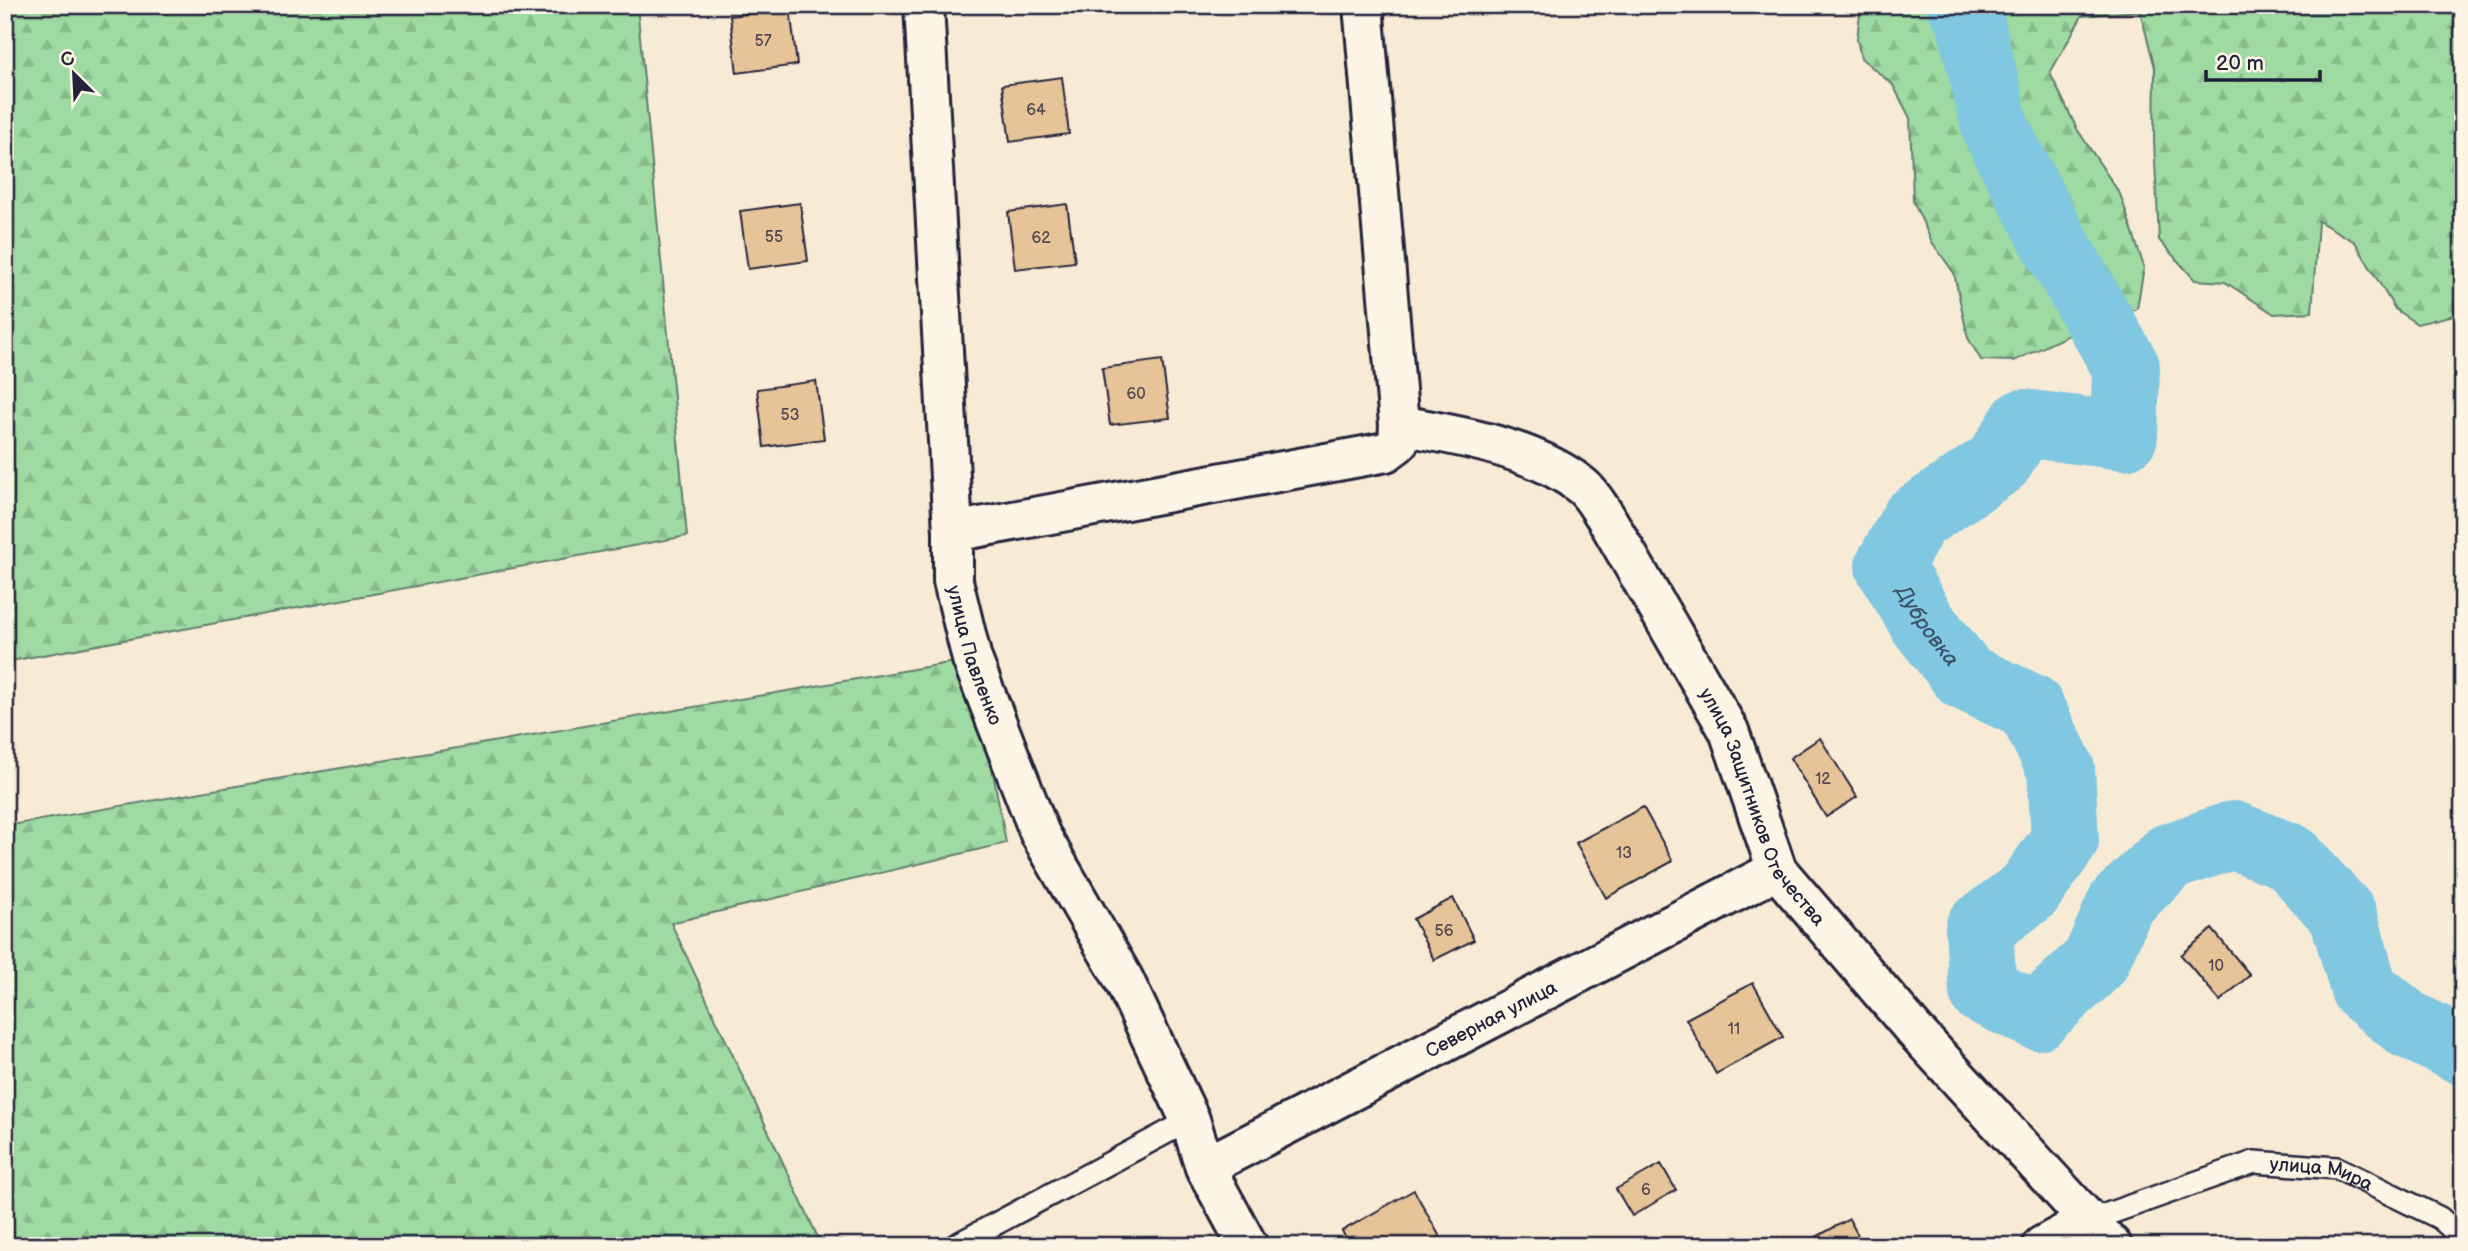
<svg xmlns="http://www.w3.org/2000/svg" width="2468" height="1251" viewBox="0 0 2468 1251" font-family="'Balsamiq Sans',sans-serif">
<defs>
<pattern id="forest-firs" width="22" height="20" patternUnits="userSpaceOnUse" patternTransform="scale(1.75)"><rect width="22" height="20" fill="#9edaa1"/><path d="M5 1l3.5 6h-7zM16 11l3.5 6h-7z" fill="#88bb8c"/></pattern>
</defs>
<rect width="100%" height="100%" fill="#f8ebd6"/>
<filter id="ink" filterUnits="userSpaceOnUse"><feTurbulence type="fractalNoise" baseFrequency=".0143" numOctaves="2"/><feDisplacementMap in="SourceGraphic" scale="14" xChannelSelector="R" yChannelSelector="G"/><feConvolveMatrix kernelMatrix="1 2 1 2 8 2 1 2 1" color-interpolation-filters="sRGB"/></filter>
<g filter="url(#ink)">
<!-- forest -->
<g fill="url(#forest-firs)" stroke="#607e6e" stroke-width="2">
<path d="M5,5H637L687,536L5,662Z"/>
<path d="M1861,5H2463V313L2417,324L2395,309L2355,242L2318,221L2312,312L2274,314L2225,282L2195,280L2159,240L2154,141L2155,68L2140,11L2082,16L2050,73L2077,129L2120,194L2144,267L2137,309L2071,334L2014,361L1981,360L1968,338L1954,273L1932,242L1913,201L1910,118L1893,85L1861,58L1857,39Z"/>
<path d="M972,659L1006,843L671,923L822,1246H5V826Z"/>
</g>
<g fill="none" stroke-linecap="round" stroke-linejoin="round">
<!-- river -->
<path stroke="#80c7e1" stroke-width="68" id="s1" d="M1961,5L1969,16L1996,130L2061,254L2126,367L2124,436L2023,423L1998,463L1915,519L1889,566L1923,623L1965,677L2030,707L2061,769L2065,840L2029,891L1979,928L1983,991L2037,1016L2095,962L2121,903L2169,857L2233,835L2290,857L2343,915L2364,989L2407,1024L2463,1051"/>
</g>
<!-- building -->
<g fill="#e6c498" stroke="#22223b" stroke-width="2">
<path d="M790,8L797,65L737,73L730,16Z"/>
<path d="M1062,77L1069,134L1010,142L1002,85Z"/>
<path d="M800,203L808,261L748,269L740,211Z"/>
<path d="M1067,204L1075,262L1015,269L1008,212Z"/>
<path d="M1162,360L1170,418L1110,425L1102,368Z"/>
<path d="M816,381L824,439L764,447L757,389Z"/>
<path d="M1820,738L1857,797L1826,817L1790,758Z"/>
<path d="M1643,807L1673,861L1606,898L1576,843Z"/>
<path d="M1453,898L1474,940L1434,960L1413,919Z"/>
<path d="M2212,929L2250,975L2220,1001L2181,955Z"/>
<path d="M1753,983L1783,1037L1716,1074L1686,1019Z"/>
<path d="M1661,1164L1676,1190L1632,1216L1616,1189Z"/>
<path d="M1414,1190L1445,1246H1350L1342,1231Z"/>
<path d="M1849,1219L1864,1246H1809L1807,1242Z"/>
</g>
<g fill="none" stroke-linecap="round" stroke-linejoin="round">
<defs>
<g id="service">
<path id="s2" d="M2088,1221L2254,1162L2337,1168L2440,1218L2463,1239"/>
<path d="M954,1246L1190,1120"/>
</g>
<g id="minor">
<path id="s3" d="M924,5L953,532V581L972,659L1040,834L1123,978L1190,1120L1205,1167L1248,1246"/>
<path id="s4" d="M1399,425C1457,435 1535,448 1582,486C1591,493 1598,506 1605,516L1729,731L1777,870L1915,1031L2112,1246"/>
<path d="M953,532L1386,452L1398,443L1399,425L1363,5"/>
<path id="s5" d="M1205,1167L1777,870"/>
<path d="M2042,1246L2088,1221"/>
</g>
</defs>
<!-- service casing -->
<use href="#service" stroke="#22223b" stroke-width="26"/>
<!-- minor casing -->
<use href="#minor" stroke="#22223b" stroke-width="44"/>
<!-- service -->
<use href="#service" stroke="#fcf5e5" stroke-width="21"/>
<!-- minor -->
<use href="#minor" stroke="#fcf5e5" stroke-width="38"/>
</g>
</g>
<g text-anchor="middle" stroke-width="7" stroke-linejoin="round" paint-order="stroke">
<!-- number labels -->
<g font-size="16" fill="#534a52">
<text x="763" y="46">57</text>
<text x="1036" y="115">64</text>
<text x="774" y="242">55</text>
<text x="1041" y="243">62</text>
<text x="1136" y="399">60</text>
<text x="790" y="420">53</text>
<text x="1823" y="784">12</text>
<text x="1624" y="858">13</text>
<text x="1444" y="936">56</text>
<text x="2216" y="971">10</text>
<text x="1734" y="1034">11</text>
<text x="1646" y="1195">6</text>
</g>
<!-- street labels -->
<g font-size="19" fill="#22223b" stroke="#fcf5e5">
<text dy="7" stroke="none"><textPath href="#s3" startOffset="654">улица Павленко</textPath></text>
<text dy="7" stroke="none"><textPath href="#s4" startOffset="565">улица Защитников Отечества</textPath></text>
<text dy="7" stroke="none"><textPath href="#s5" startOffset="322">Северная улица</textPath></text>
<text dy="7" stroke="none"><textPath href="#s2" startOffset="245">улица Мира</textPath></text>
</g>
<!-- water labels -->
<g font-size="21" font-style="italic" fill="#3e546d" stroke="#fcf5e5">
<text dy="7" stroke="none"><textPath href="#s1" startOffset="844">Дубровка</textPath></text>
</g>
</g>
<!-- margin -->
<rect width="2468" height="1251" fill="none" stroke="#fcf5e5" stroke-width="28"/>
<rect x="14" y="14" width="2440" height="1223" fill="none" stroke="#22223b" stroke-width="2.5" filter="url(#ink)"/>
<!-- north arrow -->
<g transform="translate(74 74) rotate(336)" stroke="#fcf5e5" stroke-width="5" paint-order="stroke">
<path d="M0-5L12 26L0 18L-12 26Z" fill="#22223b"/>
<text y="-10" font-size="19" font-weight="bold" text-anchor="middle" fill="#22223b">С</text>
</g>
<!-- scale -->
<path d="M2206 70v10h114v-10" fill="none" stroke="#22223b" stroke-width="3.5"/>
<text x="2216" y="70" font-size="21" fill="#22223b" stroke="#fcf5e5" stroke-width="5" paint-order="stroke">20 m</text>
</svg>
